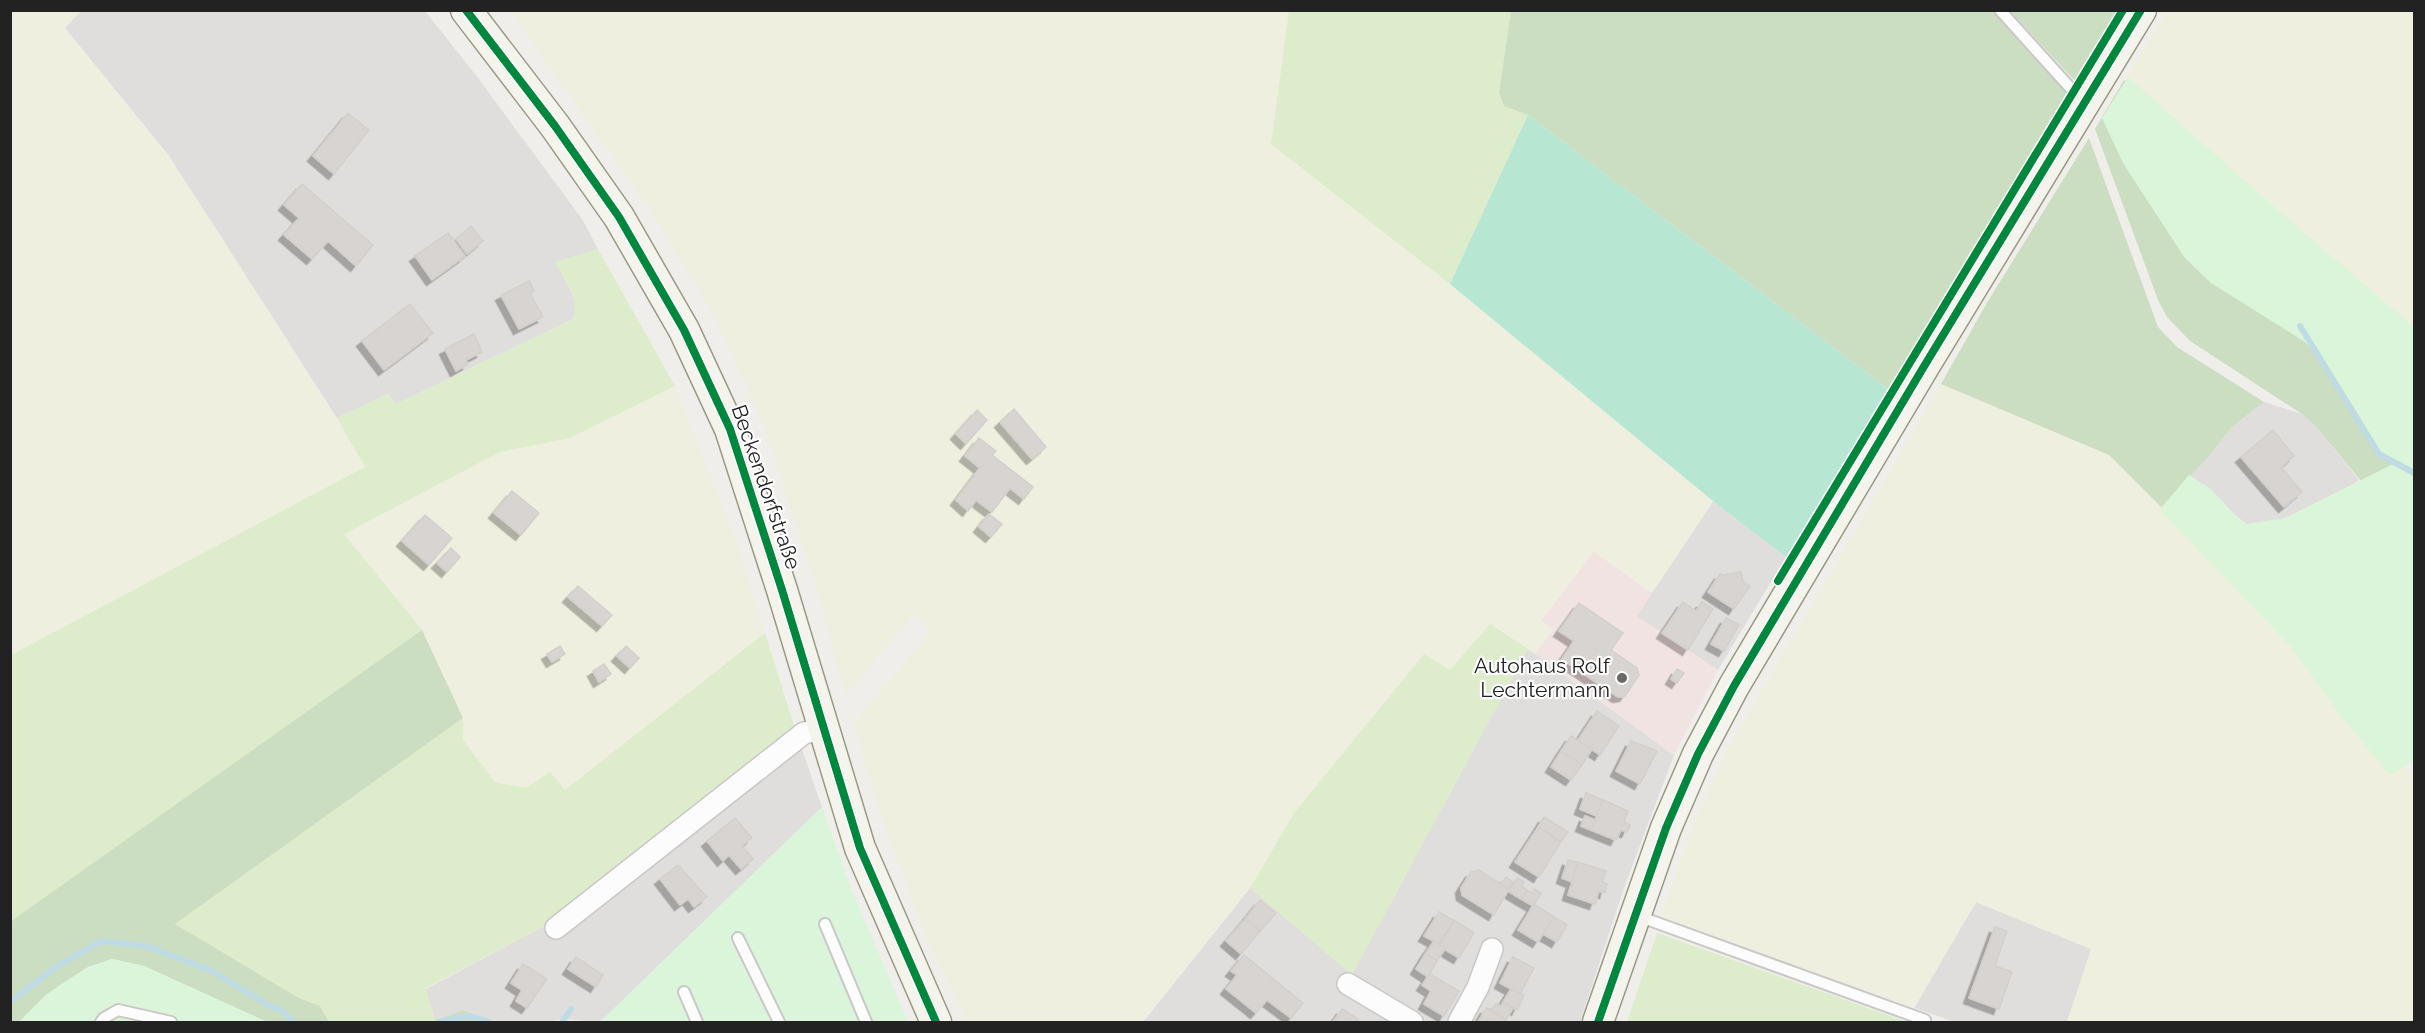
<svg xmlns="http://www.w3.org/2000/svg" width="2425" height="1033" viewBox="0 0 2425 1033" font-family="Raleway,sans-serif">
<defs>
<filter id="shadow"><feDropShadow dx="-5.5" dy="5.5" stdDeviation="0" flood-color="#0004"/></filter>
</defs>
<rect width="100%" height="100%" fill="#f0eeeb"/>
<!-- residential -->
<g fill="#dfdedc">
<path d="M81,10L425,11L478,78L582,219L598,249L556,262L575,299L576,312L573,319L396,404L388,394L337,418L169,156L65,28Z"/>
<path d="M2264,402L2302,414L2318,429L2359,480L2281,534L2243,588L2161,507L2204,462L2232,427Z"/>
<path d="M1713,501L1786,557L1718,670L1636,616Z"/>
<path d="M1528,649L1674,755L1624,888L1580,1022H1143L1250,888L1352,974Z"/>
<path d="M795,729L822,807L600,1022L563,1019L545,1022H496L462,1010L435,1021L426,989L548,924Z"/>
<path d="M1976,902L2092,949L2067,1022H1955L1914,1008Z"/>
</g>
<!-- commercial -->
<path fill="#f1e3e1" d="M1594,551L1652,593L1637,616L1718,670L1674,755L1535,654L1553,630L1541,621Z"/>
<!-- farmland -->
<g fill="#efefdf">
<path d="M20,11H81L65,28L169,156L277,324L366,467L11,655V15Z"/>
<path d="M510,11H1289L1271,144L1450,284L1713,501L1652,593L1594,552L1541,621L1553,629L1535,654L1490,624L1450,670L1424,654L1294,813L1250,888L1143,1022H967L929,945L884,824L853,724L931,631L913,615L845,696L819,596L763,424L714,316L649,208Z"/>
<path d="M2168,11H2414V328L2124,80Z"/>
<path d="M1941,384L2109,455L2243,588L2414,779V1022H2067L2091,949L1976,902L1914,1008L1661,918L1694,822L1728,748Z"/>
<path d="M675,386L736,541L765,633L565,790L526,788L495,782L463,740V718L422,630L343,534L500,452L570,438Z"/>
</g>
<!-- grass -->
<g fill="#ddeccb">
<path d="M1289,11H1511L1499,93L1504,106L1528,115L1450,284L1271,144Z"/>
<path d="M598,249L675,386L570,438L500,452L344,534L422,630L11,922V655L365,467L337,418L388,394L396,404L573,319C580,299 564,279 555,262Z"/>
<path d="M1490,624L1528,649L1352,975L1250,888L1294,813L1424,654L1450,670Z"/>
<path d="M765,633L795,729L548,924L426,988L435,1021L329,1022L320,1006L299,998L175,924L463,718V740L495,782L526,788L550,772L565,790Z"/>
<path d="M1657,933L1907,1022H1627Z"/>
</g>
<!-- forest -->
<g fill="#cbdec1">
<path d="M1992,10L2069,93L1888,389L1528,115L1504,106L1499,93L1511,11Z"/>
<path d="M2010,11H2119L2075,81Z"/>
<path d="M2124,80L2414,328V545L2318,429L2302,414L2190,341L2167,317L2158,300L2095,129Z"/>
<path d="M2089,138L2158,327L2177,347L2264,402L2232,427L2204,462L2161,507L2109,455L1941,384L1988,301Z"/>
<path d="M422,630L463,718L175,924L299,998L320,1006L329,1022H267L144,966L112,959L88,967L47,994L19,1022H11L10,922Z"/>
<path d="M462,1010L496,1022H396L435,1021Z"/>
</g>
<!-- park -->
<g fill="#daf5da">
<path d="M2128,77L2279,211L2414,327V761L2390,775L2340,715L2292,648L2160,510L2189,475L2211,489L2235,515L2247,524L2285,518L2397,462L2374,447L2320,359L2305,342L2211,283L2184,257L2123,163L2102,118Z"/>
<path d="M822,807L850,886L908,1022H600Z"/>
<path d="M112,959L144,966L267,1022H19C47,993 72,972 112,959Z"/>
</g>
<!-- pitch -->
<path fill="#b7e6d2" d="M1528,115L1888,389L1786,557L1713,501L1450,284Z"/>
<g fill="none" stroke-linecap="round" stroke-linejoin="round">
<!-- stream -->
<g stroke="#bfdbe3" stroke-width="6">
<path d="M2300,326L2379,454L2414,473"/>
<path d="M10,1002L56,967L101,941L146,946L210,970L268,1005L283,1011L293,1022"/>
<path d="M439,1022L469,1016L489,1022"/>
<path d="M562,1022L571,1009"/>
</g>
</g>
<!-- building -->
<g fill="#d7d4d2" stroke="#d3d0cc" stroke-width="1.5" filter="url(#shadow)">
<path d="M348,113L369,130L334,174L313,156Z"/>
<path d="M302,184L373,245L356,266L328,241L312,259L284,235L299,218L284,205Z"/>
<path d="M471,226L483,241L467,254L456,239Z"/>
<path d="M448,233L465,256L432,280L415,256Z"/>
<path d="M529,281L534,291L530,293L543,317L519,329L501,295Z"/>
<path d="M410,304L433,333L384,370L362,341Z"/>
<path d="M474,334L482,352L466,360L468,364L456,371L445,349Z"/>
<path d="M1014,409L1046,447L1032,459L1000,422Z"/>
<path d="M977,410L987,420L966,444L956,434Z"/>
<path d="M2273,430L2294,456L2281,467L2302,492L2284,507L2241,457Z"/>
<path d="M979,438L996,451L992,455L1033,487L1024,499L1010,488L992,512L976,500L968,511L956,500L980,468L965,456Z"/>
<path d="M512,491L539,513L521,535L494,513Z"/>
<path d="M989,514L1002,524L991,537L979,527Z"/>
<path d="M425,515L452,538L429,565L402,541Z"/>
<path d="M451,548L460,557L447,572L437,563Z"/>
<path d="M1741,572L1743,581L1750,586L1734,609L1708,592L1720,574L1723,575Z"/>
<path d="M578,586L612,615L602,626L568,597Z"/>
<path d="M1683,602L1696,611L1702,602L1713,609L1688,650L1662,633Z"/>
<path d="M1579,603L1623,633L1611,650L1637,668L1639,675L1625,696L1618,697L1562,659L1574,641L1559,631Z"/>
<path d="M1726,618L1739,625L1724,651L1711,644Z"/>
<path d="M560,646L565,654L552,662L547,654Z"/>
<path d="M626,646L639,658L630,668L617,656Z"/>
<path d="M604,664L611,674L599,682L593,671Z"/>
<path d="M1677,669L1684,673L1677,683L1671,679Z"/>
<path d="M1597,711L1619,726L1600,755L1578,740Z"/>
<path d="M1571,736L1592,749L1582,765L1561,751Z"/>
<path d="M1631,741L1657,751L1640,784L1616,771Z"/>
<path d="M1561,751L1582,765L1571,780L1551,767Z"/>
<path d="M1586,793L1603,800L1597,816L1580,809Z"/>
<path d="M1603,800L1628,811L1624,822L1630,825L1627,832L1621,830L1616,840L1591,830Z"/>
<path d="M1585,816L1595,820L1591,830L1581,826Z"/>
<path d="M1544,817L1568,832L1561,842L1538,827Z"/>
<path d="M735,818L752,838L742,846L753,859L741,869L729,855L723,861L707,841Z"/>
<path d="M1538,827L1561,842L1539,877L1515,862Z"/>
<path d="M1568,860L1578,863L1572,882L1562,878Z"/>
<path d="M1578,862L1606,871L1602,882L1607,884L1605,893L1599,891L1595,904L1568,895Z"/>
<path d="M678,865L707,897L694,907L688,899L680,905L660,879Z"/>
<path d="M1478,870L1509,889L1494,915L1462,895L1461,888L1471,872Z"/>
<path d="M1506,877L1513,882L1509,889L1501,884Z"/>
<path d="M1518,878L1524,882L1522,886L1527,890L1521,899L1508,891Z"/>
<path d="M1535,889L1541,893L1533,906L1521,899L1527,890L1532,893Z"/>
<path d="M1260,900L1276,913L1260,931L1245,919Z"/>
<path d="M1534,904L1554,917L1538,942L1518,930Z"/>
<path d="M1439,912L1454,921L1439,944L1424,936Z"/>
<path d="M1554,917L1567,925L1557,942L1543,934Z"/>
<path d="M1245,919L1260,931L1241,954L1226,941Z"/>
<path d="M1454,920L1474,933L1459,958L1439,946Z"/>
<path d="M1995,927L2007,931L1995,966L2012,972L1999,1009L1969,998Z"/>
<path d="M1434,941L1445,949L1437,961L1425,954Z"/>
<path d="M1425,954L1437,961L1428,977L1416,969Z"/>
<path d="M1244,955L1303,1003L1291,1018L1267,1000L1256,1013L1226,989L1237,975L1231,971Z"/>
<path d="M576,957L603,975L596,987L568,969Z"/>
<path d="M1513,957L1534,968L1520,994L1500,983Z"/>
<path d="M523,964L547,979L527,1008L516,1001L522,990L511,983Z"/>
<path d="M1430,974L1459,991L1444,1016L1424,1004L1431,991L1422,985Z"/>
<path d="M1511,989L1524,995L1517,1010L1503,1002Z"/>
<path d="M1503,1002L1513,1008L1506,1020L1491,1011L1496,1004L1501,1006Z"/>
<path d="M1486,1008L1506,1020L1505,1022H1478Z"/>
<path d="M1342,1009L1358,1019L1356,1022H1333Z"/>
</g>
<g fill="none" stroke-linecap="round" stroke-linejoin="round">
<defs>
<g id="lane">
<path d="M2000,10L2074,92L2084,100"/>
<path d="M1638,916L1925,1020"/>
<path d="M825,924L866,1022"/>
<path d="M738,938L779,1022"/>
<path d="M684,992L697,1022"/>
<path d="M101,1022L104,1018L118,1010L171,1022"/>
</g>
<g id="street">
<path d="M556,928L804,733L823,729"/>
<path d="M1348,984L1412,1022"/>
<path d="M1459,1022L1478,987L1492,949"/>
</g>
<g id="secondary">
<path d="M466,10L555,126L619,217L684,330L730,429L782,590L860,848L936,1022"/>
<path d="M1598,1022L1666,828L1698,754L1734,686L1923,368L2141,10"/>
</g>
</defs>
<!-- lane casing -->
<use href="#lane" stroke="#c9c8c7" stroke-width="14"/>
<!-- street casing -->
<use href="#street" stroke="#c9c8c7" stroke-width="24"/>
<!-- secondary casing -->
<use href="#secondary" stroke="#999a82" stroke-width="33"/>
<!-- lane -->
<use href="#lane" stroke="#fdfcfc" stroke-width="10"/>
<!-- street -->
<use href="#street" stroke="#fdfcfc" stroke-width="21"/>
<!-- secondary -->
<use href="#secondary" stroke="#f4f4ed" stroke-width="30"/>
<defs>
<g id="cycleway">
<path d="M466,10L555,126L619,217L684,330L730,429L782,590L860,848L936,1022"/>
<path d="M1778,581L2123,10"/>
<path d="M1598,1022L1666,828L1698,754L1734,686L1923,368L2141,10"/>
</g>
</defs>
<!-- cycleway casing -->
<use href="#cycleway" stroke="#fff" stroke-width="11"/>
<!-- cycleway -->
<use href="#cycleway" stroke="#00873e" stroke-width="8"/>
</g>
<!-- markers -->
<circle fill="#6a6968" stroke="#fff" stroke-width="2" cx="1622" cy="678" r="6"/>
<g text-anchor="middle" stroke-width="4.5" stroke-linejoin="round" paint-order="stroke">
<!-- street labels -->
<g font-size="21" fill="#222" stroke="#fff">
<text transform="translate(766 487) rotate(71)" y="7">Beckendorfstraße</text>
</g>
<!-- poi labels -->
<g font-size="21" fill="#222" stroke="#fff" text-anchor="end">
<text x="1610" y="673">Autohaus Rolf<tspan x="1610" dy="24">Lechtermann</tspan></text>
</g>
</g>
<!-- border -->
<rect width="2425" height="1033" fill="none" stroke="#222222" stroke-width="24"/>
</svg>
